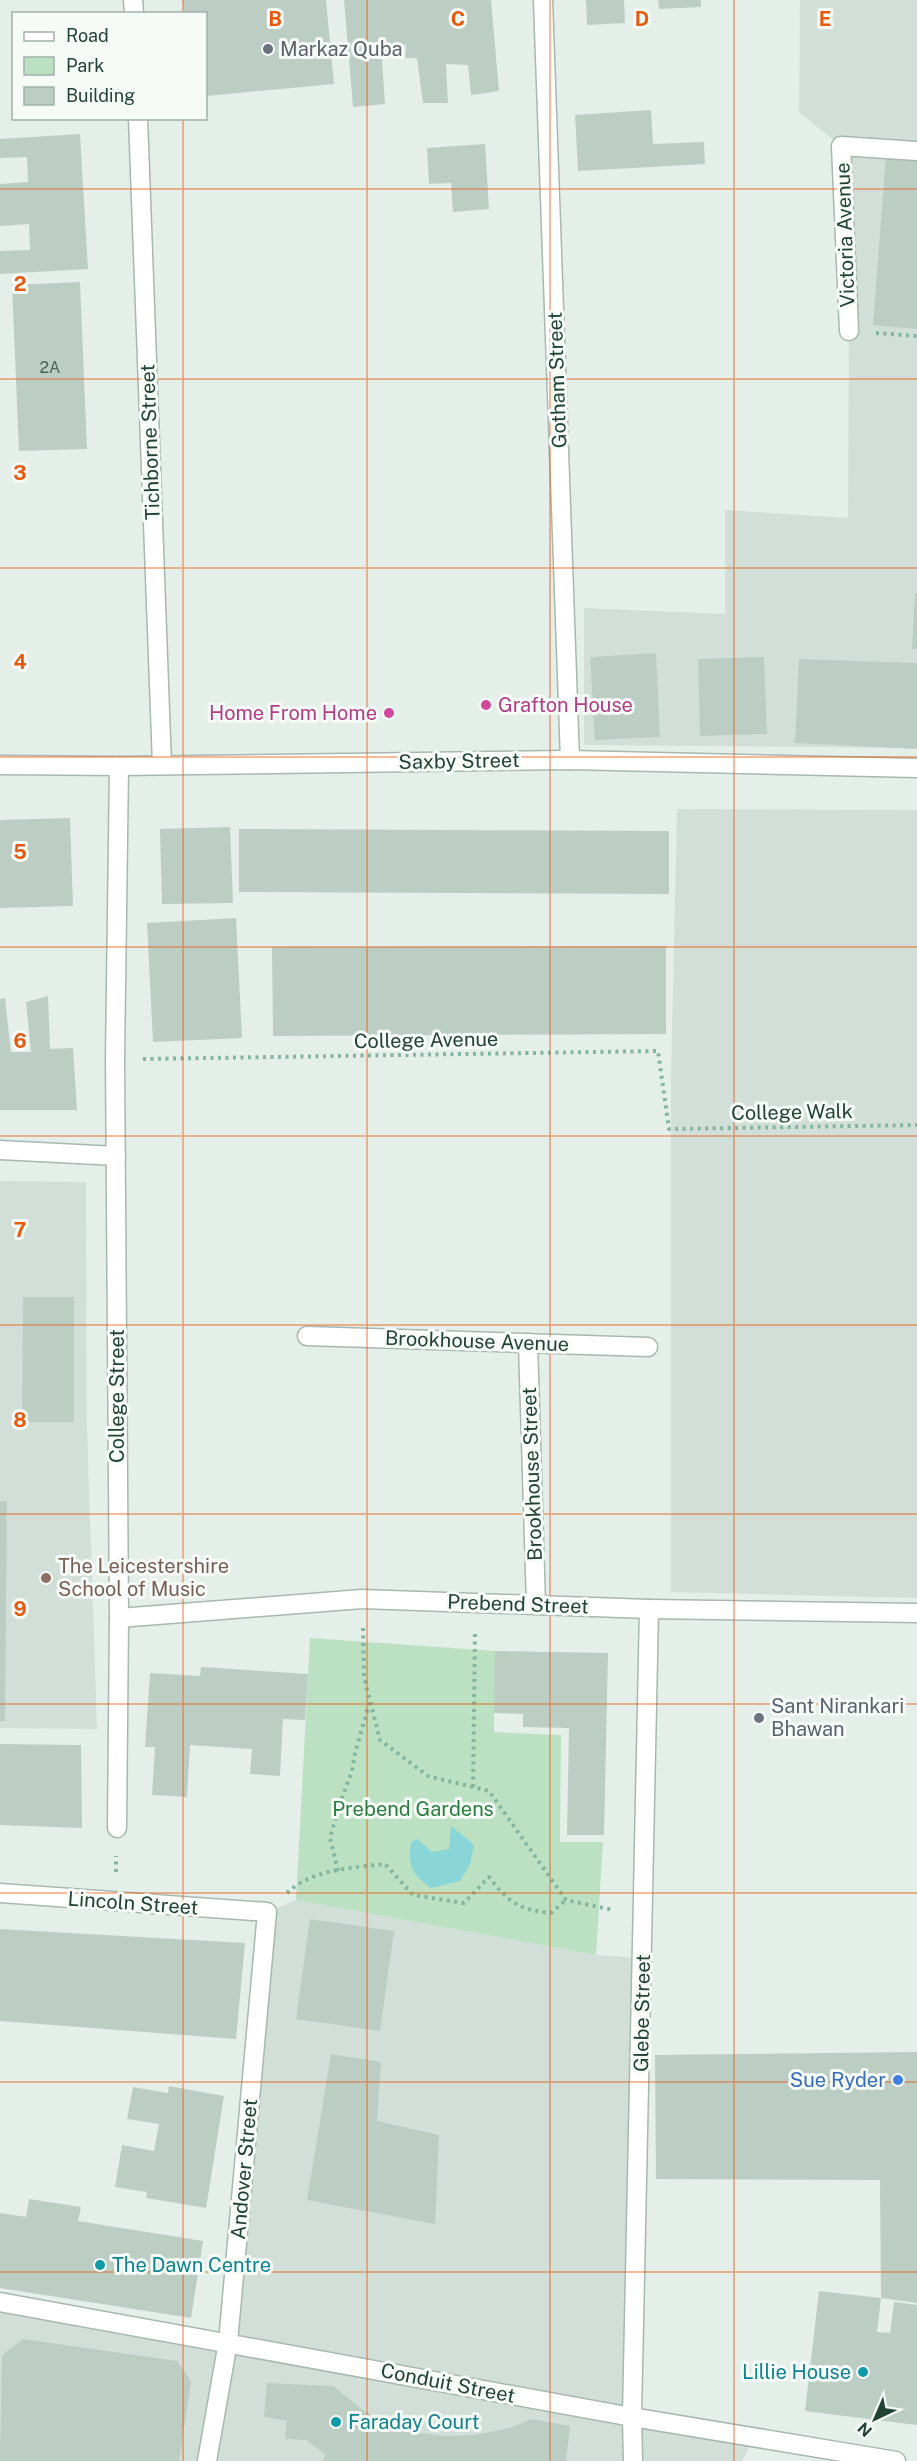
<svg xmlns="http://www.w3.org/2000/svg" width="917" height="2461" viewBox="0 0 917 2461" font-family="'Public Sans',sans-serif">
<rect width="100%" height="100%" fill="#e5efe9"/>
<!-- built -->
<g fill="#d2dfd8">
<path d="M800,0H917V748L584,745V608L725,614V510L848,518L849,331L841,146L799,112Z"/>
<path d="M677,809L917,810V1598L671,1592V1074Z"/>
<path d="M0,1181L86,1182L87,1428L97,1729L0,1728Z"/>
<path d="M296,1900L596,1955L643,1958L632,2417L754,2438L742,2461H0V2305L228,2342L267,1912Z"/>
</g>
<!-- green -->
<path fill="#bce1c2" d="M310,1638L495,1651L494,1732L561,1735L560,1842H603L596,1955L296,1900Z"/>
<!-- water -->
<path fill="#89d5d7" d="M451,1826L474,1845L470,1864L460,1881L431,1888C411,1874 408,1866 411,1842L417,1839L432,1852L449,1849Z"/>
<!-- building -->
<g fill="#bccdc4">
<path d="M183,0H326L334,84L206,96V14H184Z"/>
<path d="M344,0H491L499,91L471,95L468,65L446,64L448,103H423L417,58H405L406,45H381L385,104L353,107Z"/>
<path d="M586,0H624L625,23L587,25Z"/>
<path d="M658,0H701V7L659,9Z"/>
<path d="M651,110L653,144L704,142L705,164L578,171L575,115Z"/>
<path d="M80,134L88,269L0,274V251L30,250L29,224L0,226V184L28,182L27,157L0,158V139Z"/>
<path d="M485,144L489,209L453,212L451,183L429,184L427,148Z"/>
<path d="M886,155L917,158V329L873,325Z"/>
<path d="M80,282L87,449L19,451L12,285Z"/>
<path d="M915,593H917V649H912Z"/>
<path d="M656,653L660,737L595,740L590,657Z"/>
<path d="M764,657L767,734L700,736L698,659Z"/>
<path d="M799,659L917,663V749L795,743Z"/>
<path d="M70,818L73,906L0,908V820Z"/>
<path d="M230,827L233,903L162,904L160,829Z"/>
<path d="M239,829L669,831V894L239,892Z"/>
<path d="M236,918L242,1038L153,1042L147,923Z"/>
<path d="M666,946V1034L273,1036L272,947Z"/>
<path d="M48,996L50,1049L73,1048L77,1110H0V999L5,998L11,1052H31L26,1002Z"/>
<path d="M23,1297H74V1422H22Z"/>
<path d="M0,1501H7L5,1721H0Z"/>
<path d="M495,1651L608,1653L604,1835H567L569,1728L523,1727V1714L494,1713Z"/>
<path d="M201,1667L308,1674L305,1720L283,1719L280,1776L250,1774L252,1749L190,1745L187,1797L152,1795L155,1747H145L150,1673L200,1676Z"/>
<path d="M0,1744L81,1745L82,1828L0,1825Z"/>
<path d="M310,1919L394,1931L380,2031L296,2019Z"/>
<path d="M0,1929L245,1943L236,2039L0,2021Z"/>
<path d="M917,2052V2303L881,2298L880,2180L656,2179L655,2055Z"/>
<path d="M331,2054L381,2062L377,2121L439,2135L435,2224L307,2200Z"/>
<path d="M169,2086L224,2096L206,2208L146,2198L147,2192L115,2187L122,2145L154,2151L159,2124L127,2119L133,2087L168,2093Z"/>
<path d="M29,2199L81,2207L78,2221L203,2241L191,2318L0,2288V2213L26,2217Z"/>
<path d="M819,2291L881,2298L877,2332L890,2333L894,2302L917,2305V2425L805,2411Z"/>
<path d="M23,2339L177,2361L191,2381L179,2461H0L2,2355Z"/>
<path d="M267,2383L333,2386L364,2411L387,2423L413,2432L443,2436L475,2435L510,2428L532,2419L570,2426L566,2461H322L326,2455L306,2440L285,2439L287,2421L264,2417Z"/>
</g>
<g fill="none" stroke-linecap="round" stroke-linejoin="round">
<defs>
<g id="minor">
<path d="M133,0L134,14"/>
<path d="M543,0L570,760"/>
<path d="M138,118L162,765"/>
<path d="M849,331L841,146L917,151"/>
<path d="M0,765L119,766L570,760L917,768"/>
<path d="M0,1150L116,1156"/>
<path d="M307,1336L648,1347"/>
<path d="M528,1343L536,1605"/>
<path d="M119,1618L362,1599L649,1609L917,1613"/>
<path d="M117,1828L119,1618L115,1059L119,766"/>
<path d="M0,1893L267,1912L228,2342L207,2461"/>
<path d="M0,2302L632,2417L896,2461"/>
<path d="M633,2461L632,2417L649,1609"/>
</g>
</defs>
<!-- minor casing -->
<use href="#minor" stroke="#a7b8b0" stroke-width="21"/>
<!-- path -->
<g stroke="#83b59f" stroke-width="4" stroke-dasharray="3 4.5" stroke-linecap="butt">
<path d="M876,333L917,336"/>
<path d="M143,1059L658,1051L669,1129L917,1125"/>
<path d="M363,1628L364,1677L380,1740L428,1776L489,1791L566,1900L613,1910"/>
<path d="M473,1787L475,1631"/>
<path d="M338,1871L330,1838L339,1806L352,1771L355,1753L370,1701"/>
<path d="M116,1872V1856"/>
<path d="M287,1893C312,1869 352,1868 385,1864L413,1895L464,1903L489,1877C508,1902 519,1910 551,1913L566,1900"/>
</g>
<!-- minor -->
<use href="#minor" stroke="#fff" stroke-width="18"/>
</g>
<!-- grid -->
<path fill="none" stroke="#e8590c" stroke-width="1.5" stroke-opacity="0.55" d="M183,0V14M367,0V2461M550,0V2461M734,0V2461M183,118V2461M0,189H917M0,379H917M0,568H917M0,757H917M0,947H917M0,1136H917M0,1325H917M0,1514H917M0,1704H917M0,1893H917M0,2082H917M0,2272H917"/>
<!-- markers -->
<g fill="#6b7280" stroke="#f6fbf8" stroke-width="2">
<circle cx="268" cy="49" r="6"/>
<circle cx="759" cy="1718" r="6"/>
</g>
<g fill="#d1479c" stroke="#f6fbf8" stroke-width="2">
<circle cx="486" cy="705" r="6"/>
<circle cx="389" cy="713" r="6"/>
</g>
<circle fill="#8d6e63" stroke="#f6fbf8" stroke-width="2" cx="46" cy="1578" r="6"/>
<circle fill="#3f7fe0" stroke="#f6fbf8" stroke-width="2" cx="898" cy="2080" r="6"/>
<g fill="#0f9aa8" stroke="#f6fbf8" stroke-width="2">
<circle cx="100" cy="2265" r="6"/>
<circle cx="863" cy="2372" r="6"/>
<circle cx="336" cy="2422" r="6"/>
</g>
<g text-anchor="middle" stroke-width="6" stroke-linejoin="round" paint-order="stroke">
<!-- number labels -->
<g font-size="16" fill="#48655a">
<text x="50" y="373">2A</text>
</g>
<!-- worship labels -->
<g font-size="20" fill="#5b616d" stroke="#f6fbf8" text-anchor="start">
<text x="280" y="56">Markaz Quba</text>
<text x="771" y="1713">Sant Nirankari<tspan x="771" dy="23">Bhawan</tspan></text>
</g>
<!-- street labels -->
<g font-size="20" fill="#224236" stroke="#f6fbf8">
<text transform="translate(845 235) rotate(-92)" y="7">Victoria Avenue</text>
<text transform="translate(557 380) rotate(-92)" y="7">Gotham Street</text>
<text transform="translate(150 442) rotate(-92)" y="7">Tichborne Street</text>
<text transform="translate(459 761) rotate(-1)" y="7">Saxby Street</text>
<text transform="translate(426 1040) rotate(-1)" y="7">College Avenue</text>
<text transform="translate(792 1112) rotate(-1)" y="7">College Walk</text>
<text transform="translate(477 1341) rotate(2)" y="7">Brookhouse Avenue</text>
<text transform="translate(117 1396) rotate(-90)" y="7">College Street</text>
<text transform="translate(532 1474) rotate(-92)" y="7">Brookhouse Street</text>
<text transform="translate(518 1604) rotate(2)" y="7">Prebend Street</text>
<text transform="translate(133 1903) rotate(4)" y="7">Lincoln Street</text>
<text transform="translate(642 2013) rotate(-89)" y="7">Glebe Street</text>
<text transform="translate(244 2169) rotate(-85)" y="7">Andover Street</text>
<text transform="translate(448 2383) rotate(11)" y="7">Conduit Street</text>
</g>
<!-- hotel labels -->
<g font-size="20" fill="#b23c85" stroke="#f6fbf8" text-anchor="start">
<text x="498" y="712">Grafton House</text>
<text x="377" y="720" text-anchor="end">Home From Home</text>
</g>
<!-- education labels -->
<g font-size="20" fill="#785e54" stroke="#f6fbf8" text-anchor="start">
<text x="58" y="1573">The Leicestershire<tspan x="58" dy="23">School of Music</tspan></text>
</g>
<!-- park labels -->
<g font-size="20" fill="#297d3f" stroke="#f6fbf8">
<text x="413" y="1816">Prebend Gardens</text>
</g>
<!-- shop labels -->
<g font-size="20" fill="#366cbe" stroke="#f6fbf8" text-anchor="end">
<text x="886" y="2087">Sue Ryder</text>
</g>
<!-- culture labels -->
<g font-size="20" fill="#0d838f" stroke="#f6fbf8" text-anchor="start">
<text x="112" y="2272">The Dawn Centre</text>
<text x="851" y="2379" text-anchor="end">Lillie House</text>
<text x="348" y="2429">Faraday Court</text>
</g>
</g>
<g font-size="20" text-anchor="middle" font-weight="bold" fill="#e8590c" stroke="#f6fbf8" stroke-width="6" stroke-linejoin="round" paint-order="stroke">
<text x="275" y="26">B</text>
<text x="458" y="26">C</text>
<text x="642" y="26">D</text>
<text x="825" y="26">E</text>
<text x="20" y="291">2</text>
<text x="20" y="480">3</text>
<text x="20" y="669">4</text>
<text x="20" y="859">5</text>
<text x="20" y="1048">6</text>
<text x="20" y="1237">7</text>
<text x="20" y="1427">8</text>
<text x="20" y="1616">9</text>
</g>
<!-- legend -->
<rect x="12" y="12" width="195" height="108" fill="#f6fbf8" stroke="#a1b1aa" stroke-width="1.5"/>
<rect x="24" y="32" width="30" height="9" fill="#ffffff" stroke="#a1b1aa" stroke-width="1.5"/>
<text x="66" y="42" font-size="18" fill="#224236">Road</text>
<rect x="24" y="57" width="30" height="18" fill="#bce1c2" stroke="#a1b1aa" stroke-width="1.5"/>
<text x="66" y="72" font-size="18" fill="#224236">Park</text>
<rect x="24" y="87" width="30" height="18" fill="#bccdc4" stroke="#a1b1aa" stroke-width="1.5"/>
<text x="66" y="102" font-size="18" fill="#224236">Building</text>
<!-- north arrow -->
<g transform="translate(875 2419) rotate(224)" stroke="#f6fbf8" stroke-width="4.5" paint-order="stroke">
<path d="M0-4.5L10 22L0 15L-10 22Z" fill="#224236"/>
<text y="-9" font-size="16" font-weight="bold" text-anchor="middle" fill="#224236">N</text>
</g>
</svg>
